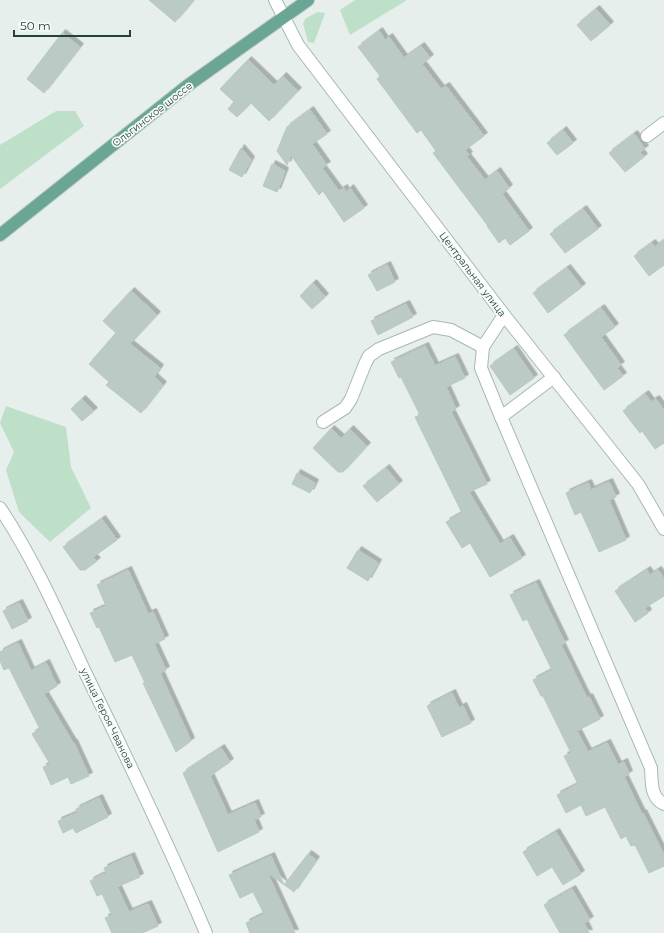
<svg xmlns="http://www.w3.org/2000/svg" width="664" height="933" viewBox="0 0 664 933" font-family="Montserrat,sans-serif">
<defs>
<filter id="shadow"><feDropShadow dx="3.5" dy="-3.5" stdDeviation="0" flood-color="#0004"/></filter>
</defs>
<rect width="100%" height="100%" fill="#e6efeb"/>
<!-- green -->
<g fill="#bfe0c8">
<path d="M355,0H407L350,35L340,10Z"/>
<path d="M318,12L325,13L314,43L308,42L303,23L306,18Z"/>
<path d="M56,111H75L84,126L0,189V145Z"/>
<path d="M6,406L66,427L71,467L91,508L50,542L19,512L6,470L14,452L0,423Z"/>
</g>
<!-- building -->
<g fill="#bbcac4" stroke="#b8c9c2" filter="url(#shadow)">
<path d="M149,0H194L175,22Z"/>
<path d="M596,9L610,25L591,41L577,25Z"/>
<path d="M379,31L385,40L389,37L404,58L421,46L430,58L422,64L441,89L446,86L484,136L465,150L469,155L467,157L485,180L497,171L509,188L502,194L529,231L510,245L505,238L499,243L487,226H488L433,153L436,151L421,130L417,133L377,79L380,76L358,47Z"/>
<path d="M62,33L80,47L44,93L27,79Z"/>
<path d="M248,60L274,85L283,76L298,91L269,121L251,103L237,117L228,109L234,102L220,89Z"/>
<path d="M310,110L327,134L312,144L327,165L322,168L339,191L344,188L346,192L350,188L364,208L344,222L323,191L319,195L291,155L287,165L277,151L287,127Z"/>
<path d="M563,130L573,143L557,155L547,143Z"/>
<path d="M634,134L645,149L640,152L644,157L625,172L609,153Z"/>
<path d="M241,148L251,160L242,177L229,170Z"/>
<path d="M272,164L285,171L277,192L263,186Z"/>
<path d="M583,209L598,229L565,253L550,234Z"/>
<path d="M664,240V265L649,276L634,256L652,243L655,247Z"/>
<path d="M387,265L395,282L377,291L368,275Z"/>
<path d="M567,268L582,287L548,313L533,293Z"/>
<path d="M313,283L325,297L312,309L300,296Z"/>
<path d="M131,291L157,315L130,344L160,368L154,377L163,385L141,413L106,385L109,382L89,364L116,333L103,321Z"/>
<path d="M406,304L413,317L378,335L371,321Z"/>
<path d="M601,308L615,327L601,337L621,365L617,368L623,376L604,390L564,335Z"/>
<path d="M425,346L435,366L455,357L465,378L446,387L456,409L451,412L487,484L469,492L500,544L510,538L522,558L490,577L470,543L462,548L446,522L462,513L415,417L420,415L401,377L399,378L391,362Z"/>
<path d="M514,349L534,378L510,395L490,366Z"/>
<path d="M645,394L651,402L656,399L664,410V443L655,449L642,431L640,433L623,411Z"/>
<path d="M82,399L94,411L82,421L71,409Z"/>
<path d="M331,429L341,438L350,429L367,446L343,472H338L313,448Z"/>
<path d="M386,468L399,484L377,502L363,486Z"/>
<path d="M297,473L315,483L310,493L292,484Z"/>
<path d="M609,482L616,497L609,500L626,540L599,552L581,512L575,515L566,493L588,483L591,490Z"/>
<path d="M102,519L117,540L93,557L97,561L85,570H80L63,547Z"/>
<path d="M358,550L378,563L368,581L347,568Z"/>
<path d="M128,570L148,614L153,612L165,639L154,644L166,670L160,673L191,741L176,752L143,683H145L132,655L115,662L99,627L97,628L90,613L106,606L97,585Z"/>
<path d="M647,570L650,575L658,570L664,579V596L645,608L648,613L635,622L615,591Z"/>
<path d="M536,583L565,643L561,645L587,698L589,697L600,719L577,731L588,752L607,743L618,765L624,762L629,774L624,777L642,814L643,813L664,855V866L649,873L635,845L631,846L626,836L621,839L605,807L586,816L581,805L566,813L557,795L578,784L564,756L571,753L543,696H541L533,680L552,670L527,619L523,621L510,595Z"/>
<path d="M19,603L28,621L12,629L3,611Z"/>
<path d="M18,643L31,671L46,663L57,686L44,694L73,743H74L89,776L71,784L68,777L51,785L43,767L50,764L32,734L40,729L9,668L4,670L0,661V652Z"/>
<path d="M452,693L459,708L463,706L471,723L442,737L427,706Z"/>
<path d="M221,748L230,762L210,776L228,815L255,803L261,817L254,820L259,832L218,852L183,773Z"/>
<path d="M99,798L108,817L76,833L73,828L63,833L58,821L77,813L76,809Z"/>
<path d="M556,832L581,874L563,885L552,867L537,876L523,852Z"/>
<path d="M308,854L316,860L294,892L267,872L295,933H250L246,923L264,914L253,892L240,898L229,875L271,856L284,885Z"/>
<path d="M131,856L140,877L117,887L129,912L148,904L158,926L142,933H112L105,918L112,915L102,894L97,896L90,881L106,873L104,868Z"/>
<path d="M572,889L590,920L584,923L589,933H560L544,905Z"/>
</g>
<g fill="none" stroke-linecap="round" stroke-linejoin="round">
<defs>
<g id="minor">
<path d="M275,0L298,45L504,315L638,484L664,529"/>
<path d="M647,136L664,123"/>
<path d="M554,377L501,417L651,768C652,782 650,797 664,804"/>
<path d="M501,417L481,368L483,347L504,315"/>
<path d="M323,422L345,408L351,399L365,364L369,356L379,349L433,327L451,330L483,347"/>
<path d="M0,508C34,559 59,616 85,672C127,758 169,845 206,933"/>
</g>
<path id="major" d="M0,235L187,86L308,0"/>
</defs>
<!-- minor casing -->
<use href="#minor" stroke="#a8b8b2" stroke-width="14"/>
<!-- major casing -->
<use href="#major" stroke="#c2cac8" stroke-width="14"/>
<!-- minor -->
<use href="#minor" stroke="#fff" stroke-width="12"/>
<!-- major -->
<use href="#major" stroke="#6aa596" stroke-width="12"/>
</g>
<g text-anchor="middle" stroke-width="3.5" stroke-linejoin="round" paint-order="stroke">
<!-- street labels -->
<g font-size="10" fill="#24423a" stroke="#f7fbf9">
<text transform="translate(152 114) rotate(-38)" y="4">Ольгинское шоссе</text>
<text transform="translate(473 274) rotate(53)" y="4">Центральная улица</text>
<text transform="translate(108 718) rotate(64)" y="4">улица Героя Чванова</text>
</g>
</g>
<!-- scale -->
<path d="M14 30v6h116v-6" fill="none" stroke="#24423a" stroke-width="2"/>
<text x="20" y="30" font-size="12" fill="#24423a" stroke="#f7fbf9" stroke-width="3" paint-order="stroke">50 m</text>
</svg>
